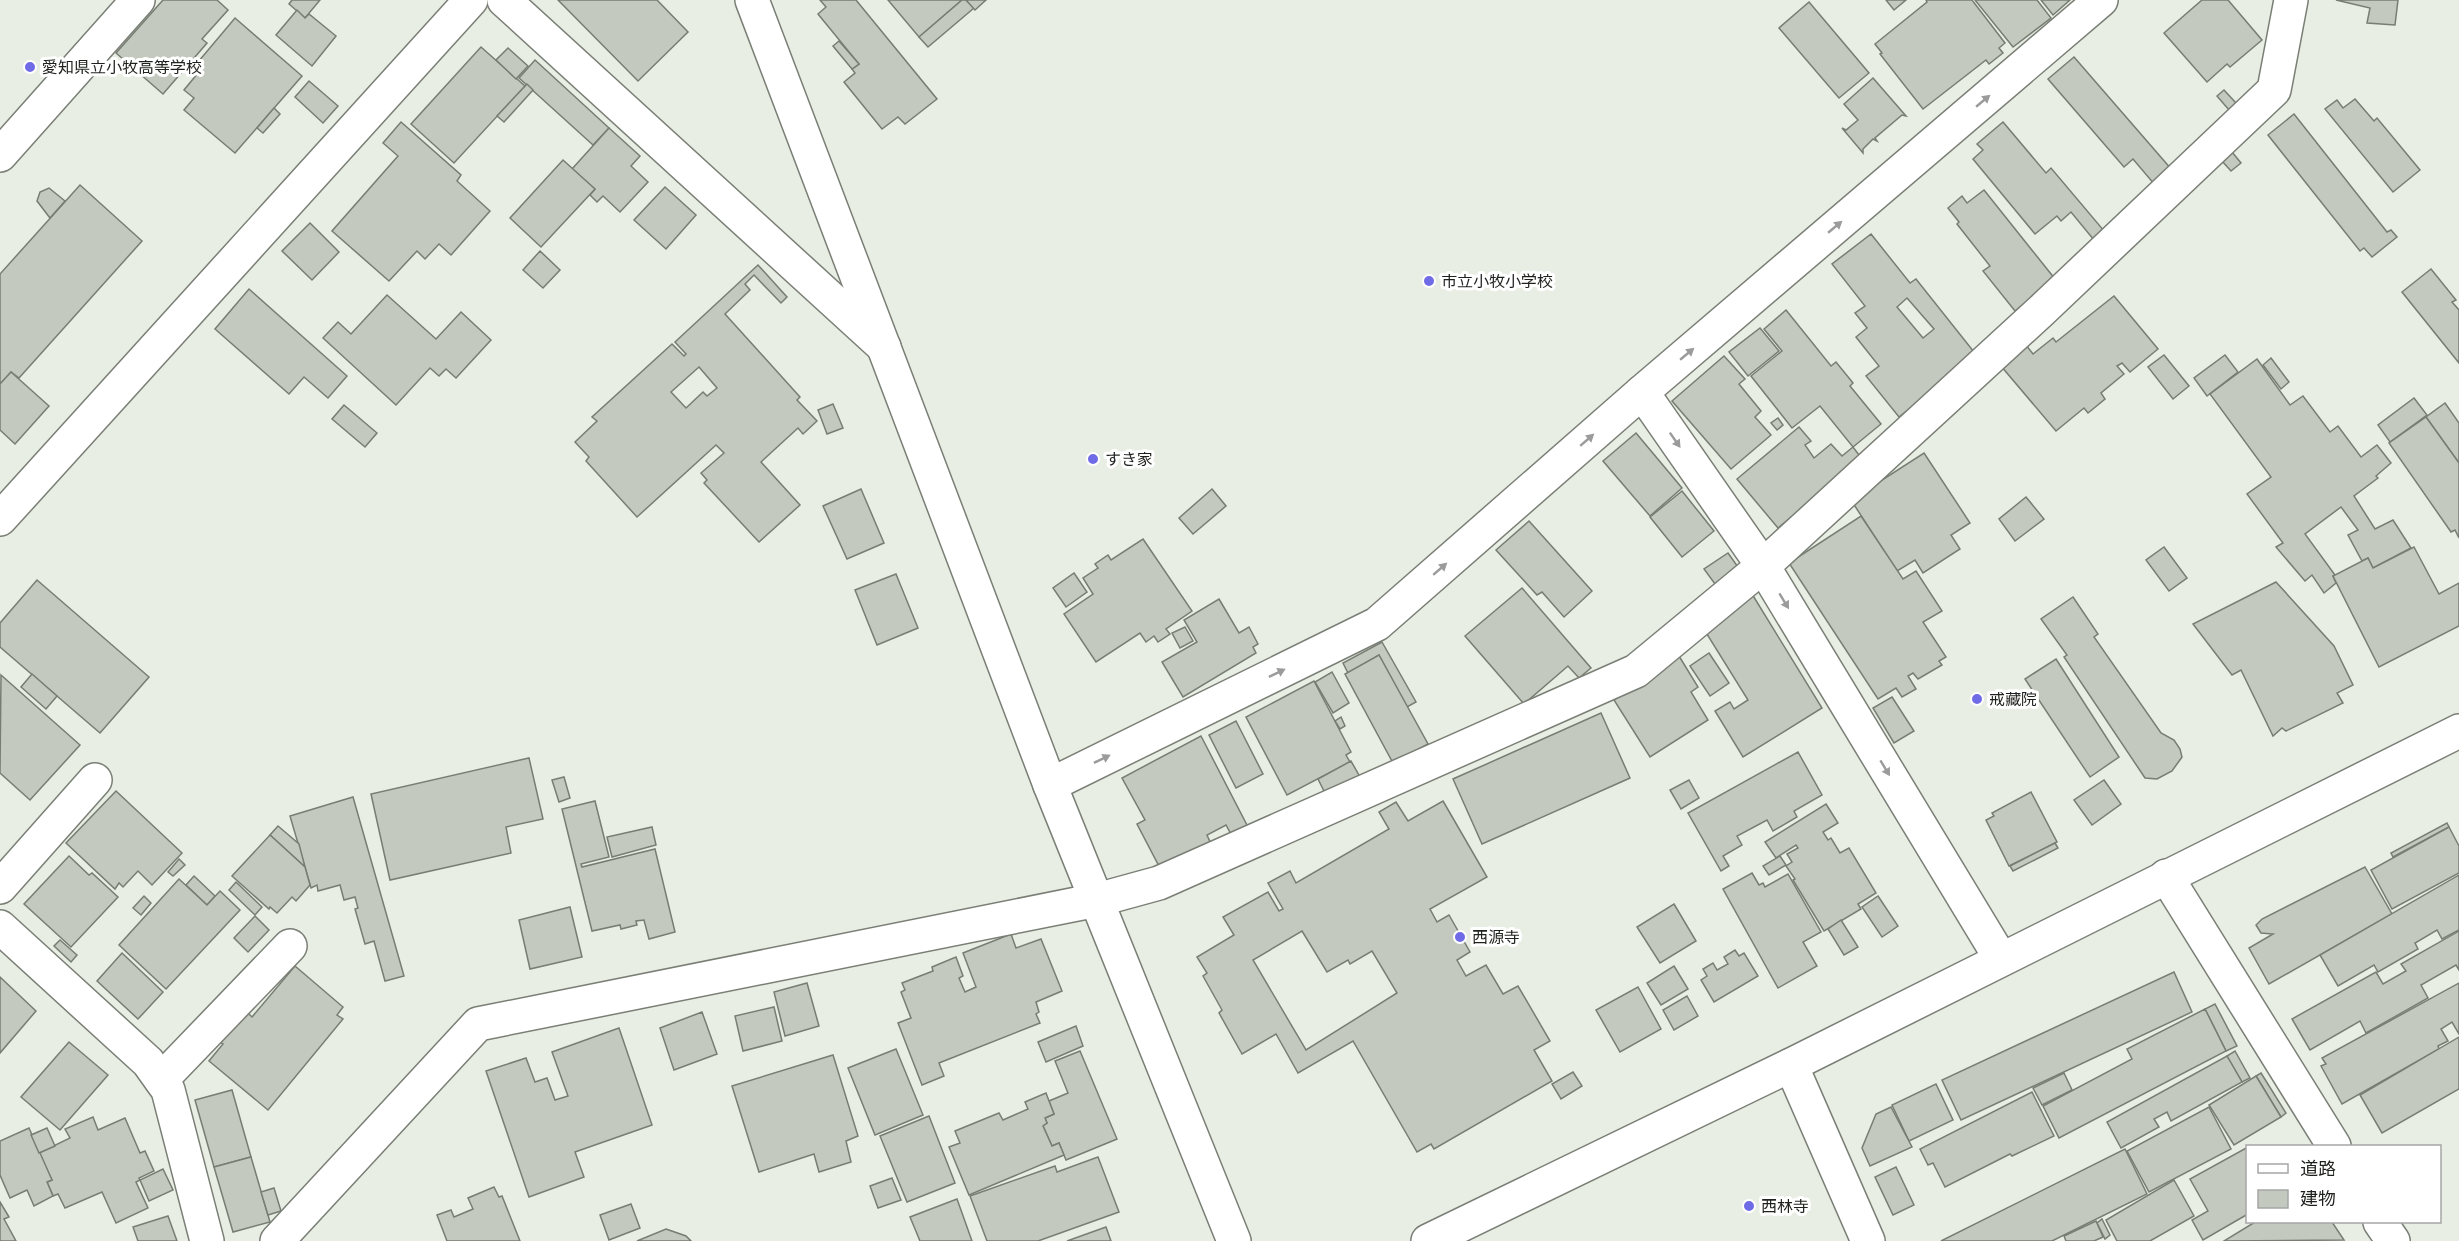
<svg xmlns="http://www.w3.org/2000/svg" width="2459" height="1241" viewBox="0 0 2459 1241" font-family="'Nunito Sans','Noto Sans JP',sans-serif">
<rect width="100%" height="100%" fill="#e8eee4"/>
<!-- building -->
<g fill="#c3c9bf" stroke="#787d74" stroke-width="1.5" fill-rule="evenodd">
<path d="M163,0H217L228,10L202,39L207,43L163,94L116,53Z"/>
<path d="M292,0H320L305,18L289,4Z"/>
<path d="M558,0H657L688,32L638,81Z"/>
<path d="M820,0H856L937,99L905,124L898,117L882,129L844,82L855,73L852,69L859,64L818,14L826,7Z"/>
<path d="M888,0H962L919,37Z"/>
<path d="M962,0H966L974,8L928,47L919,37Z"/>
<path d="M966,0H986L975,10Z"/>
<path d="M1886,0H1906L1894,10Z"/>
<path d="M1926,0H1972L2005,43L1999,48L2003,53L1989,64L1986,60L1923,109L1880,54L1882,53L1875,44L1927,2Z"/>
<path d="M1975,0H2037L2051,18L2013,47Z"/>
<path d="M2041,0H2070L2053,15Z"/>
<path d="M2202,0H2228L2262,40L2230,67L2227,64L2207,82L2164,33Z"/>
<path d="M2336,0H2398L2395,25L2367,23L2370,8Z"/>
<path d="M1809,2L1869,73L1839,98L1779,28Z"/>
<path d="M297,10L305,18L309,14L336,36L312,66L276,35Z"/>
<path d="M235,18L302,76L235,153L184,110L194,98L184,90L198,73L193,68Z"/>
<path d="M839,41L859,64L852,69L833,46Z"/>
<path d="M481,47L525,86L454,163L411,124Z"/>
<path d="M508,48L528,66L516,79L496,60Z"/>
<path d="M2074,57L2172,170L2155,185L2133,159L2124,167L2048,79Z"/>
<path d="M535,60L609,128L593,145L519,78Z"/>
<path d="M1873,78L1906,116L1902,115L1875,138L1877,141L1873,139L1863,149V153L1842,128L1846,130L1858,120L1844,104Z"/>
<path d="M309,81L338,106L323,123L295,97Z"/>
<path d="M527,84L533,90L504,122L497,116Z"/>
<path d="M2224,90L2236,103L2229,110L2217,96Z"/>
<path d="M2355,99L2374,121L2377,118L2420,170L2393,192L2325,109L2337,100L2343,108Z"/>
<path d="M274,108L280,114L263,133L257,128Z"/>
<path d="M2294,114L2387,232L2391,230L2397,237L2372,257L2364,248L2360,251L2268,135Z"/>
<path d="M401,122L461,175L457,181L490,211L451,255L439,244L425,259L417,251L389,281L332,231L398,156L383,143Z"/>
<path d="M2003,122L2046,173L2051,168L2105,232L2094,240L2071,212L2061,221L2057,216L2035,234L1973,159L1983,150L1977,144Z"/>
<path d="M609,128L640,156L631,166L648,182L620,212L603,196L597,202L590,195L595,189L572,169Z"/>
<path d="M2232,152L2241,163L2231,171L2222,161Z"/>
<path d="M563,160L595,189L541,247L510,218Z"/>
<path d="M80,185L142,241L19,378L11,372L0,384V274Z"/>
<path d="M665,187L696,215L666,249L634,220Z"/>
<path d="M49,188L65,201L50,218L37,201L40,192Z"/>
<path d="M1984,190L2055,279L2015,311L1983,271L1990,266L1957,224L1959,222L1948,208L1962,196L1967,203Z"/>
<path d="M310,223L339,252L312,280L282,251Z"/>
<path d="M1871,234L1910,283L1916,279L1974,352L1964,365L1899,417L1866,376L1879,366L1856,337L1867,328L1855,313L1865,306L1832,264ZM1907,298L1934,329L1923,338L1897,307Z"/>
<path d="M540,251L560,270L543,288L523,270Z"/>
<path d="M758,265L787,297L781,303L754,275L745,284L750,290L725,314L800,397L797,400L817,421L803,434L798,428L761,462L800,505L759,542L704,483L707,480L701,473L724,453L716,445L637,517L586,461L589,457L575,442L597,421L592,417L672,344L684,356L686,354L675,342ZM699,367L717,388L707,396L703,392L686,408L671,392Z"/>
<path d="M2431,269L2456,300L2452,302L2459,310V363L2402,292Z"/>
<path d="M249,289L347,376L328,398L304,377L289,394L215,329Z"/>
<path d="M387,295L436,339L461,312L491,340L456,378L446,369L439,376L430,368L396,405L323,338L338,322L351,334Z"/>
<path d="M2114,296L2158,349L2130,372L2122,363L2117,366L2124,374L2101,393L2105,399L2088,413L2084,408L2056,431L2001,366L2026,345L2033,354L2053,338L2056,342Z"/>
<path d="M1786,310L1831,366L1836,362L1853,383L1850,386L1881,424L1853,447L1820,406L1792,428L1751,376L1782,351L1764,329Z"/>
<path d="M1760,328L1779,351L1748,376L1729,352Z"/>
<path d="M2164,355L2189,386L2173,399L2148,367Z"/>
<path d="M2225,355L2238,372L2207,396L2194,378Z"/>
<path d="M1724,356L1745,379L1739,384L1761,411L1755,417L1771,435L1731,469L1672,401Z"/>
<path d="M2271,358L2289,382L2281,389L2263,365Z"/>
<path d="M2257,359L2290,405L2303,396L2330,432L2338,426L2361,457L2377,445L2391,463L2376,476L2378,478L2354,496L2375,529L2393,520L2411,548L2373,568L2368,558L2362,561L2348,535L2358,530L2341,507L2305,534L2335,575L2333,576L2336,583L2324,593L2312,575L2305,581L2276,547L2283,543L2247,494L2271,477L2210,394Z"/>
<path d="M11,372L49,406L15,444L0,430V384Z"/>
<path d="M2414,398L2427,415L2390,442L2378,425Z"/>
<path d="M2445,403L2459,423V463L2426,417Z"/>
<path d="M833,404L843,428L827,434L818,410Z"/>
<path d="M344,405L377,433L365,447L332,419Z"/>
<path d="M2426,417L2459,463V538L2455,530L2451,532L2389,443Z"/>
<path d="M1778,418L1783,425L1777,430L1771,423Z"/>
<path d="M1799,427L1811,441L1805,445L1814,458L1831,444L1842,456L1853,447L1862,459L1778,528L1737,479Z"/>
<path d="M1636,433L1682,488L1650,516L1603,461Z"/>
<path d="M1924,453L1970,523L1951,535L1960,549L1923,573L1915,560L1897,571L1851,500Z"/>
<path d="M861,489L884,543L847,559L823,506Z"/>
<path d="M1212,489L1226,506L1193,534L1179,518Z"/>
<path d="M1682,491L1714,531L1682,557L1650,517Z"/>
<path d="M2026,497L2044,519L2015,541L1999,519Z"/>
<path d="M1861,516L1903,579L1916,571L1942,611L1923,622L1946,657L1939,661L1942,665L1918,679L1913,673L1908,676L1916,689L1902,697L1896,688L1878,699L1789,563Z"/>
<path d="M1529,521L1592,591L1564,617L1542,592L1537,595L1496,550Z"/>
<path d="M1143,539L1192,611L1166,629L1170,634L1158,642L1154,636L1146,642L1140,633L1096,662L1064,614L1093,594L1083,578L1098,568L1095,564L1108,555L1111,560Z"/>
<path d="M2164,547L2187,578L2169,591L2146,560Z"/>
<path d="M2414,547L2439,594L2459,583V626L2379,667L2333,576L2368,558L2373,568Z"/>
<path d="M1728,553L1738,567L1715,584L1704,569Z"/>
<path d="M1074,573L1087,592L1066,607L1053,588Z"/>
<path d="M896,574L918,628L877,645L855,590Z"/>
<path d="M37,580L149,677L100,733L0,647V623Z"/>
<path d="M2276,582L2334,646L2353,685L2337,693L2343,703L2286,731L2282,728L2273,736L2241,670L2232,675L2193,624Z"/>
<path d="M1522,588L1591,668L1579,678L1568,666L1524,704L1465,636Z"/>
<path d="M1752,594L1822,708L1743,757L1715,711L1730,702L1734,709L1748,700L1705,631Z"/>
<path d="M2073,597L2098,634L2094,637L2161,733L2174,740L2180,749L2182,757L2172,771L2157,779L2145,778L2064,657L2067,655L2041,619Z"/>
<path d="M1219,599L1239,633L1249,627L1258,644L1253,647L1256,653L1183,697L1162,662L1197,642L1184,620Z"/>
<path d="M1185,627L1193,641L1180,648L1172,633Z"/>
<path d="M1382,642L1416,702L1407,707L1379,655L1348,673L1343,663Z"/>
<path d="M1709,653L1729,683L1710,696L1690,666Z"/>
<path d="M1379,655L1428,744L1393,763L1345,674Z"/>
<path d="M1679,656L1698,687L1691,692L1708,720L1650,757L1614,700Z"/>
<path d="M2056,659L2119,757L2090,777L2025,679Z"/>
<path d="M1332,672L1349,703L1333,713L1315,682Z"/>
<path d="M32,674L57,696L46,709L21,687Z"/>
<path d="M1,675L80,745L30,800L0,773Z"/>
<path d="M1314,681L1351,752L1346,755L1350,762L1287,795L1246,717Z"/>
<path d="M1892,697L1914,731L1894,743L1873,708Z"/>
<path d="M1601,713L1630,778L1482,844L1453,779Z"/>
<path d="M1341,717L1345,726L1340,729L1335,721Z"/>
<path d="M1236,721L1263,774L1236,788L1209,735Z"/>
<path d="M1201,736L1249,829L1233,838L1226,825L1207,835L1211,844L1161,870L1137,824L1145,820L1122,778Z"/>
<path d="M1798,752L1822,795L1794,811L1797,817L1773,831L1767,820L1737,836L1742,845L1723,856L1729,866L1721,871L1688,813Z"/>
<path d="M529,758L543,819L506,827L511,853L390,880L371,794Z"/>
<path d="M1351,761L1360,777L1326,795L1318,779Z"/>
<path d="M564,777L570,798L559,802L552,780Z"/>
<path d="M1689,780L1699,798L1681,809L1670,790Z"/>
<path d="M2104,780L2121,804L2092,825L2074,800Z"/>
<path d="M116,791L182,853L152,885L138,871L123,887L119,883L115,889L66,843Z"/>
<path d="M2031,792L2057,842L2009,866L1986,820L1994,816L1992,813Z"/>
<path d="M353,797L404,976L385,981L374,941L365,944L355,909L358,908L355,897L344,900L340,885L318,891L317,885L311,888L290,816Z"/>
<path d="M595,801L609,857L581,864L582,867L655,849L675,932L649,939L644,920L636,921L637,925L621,929L620,925L592,931L562,809Z"/>
<path d="M1443,801L1487,877L1430,909L1437,922L1449,915L1470,952L1457,960L1466,976L1486,965L1503,994L1518,986L1550,1041L1534,1050L1552,1081L1434,1149L1431,1144L1417,1152L1353,1041L1298,1073L1276,1034L1242,1054L1219,1013L1222,1010L1203,976L1207,973L1197,957L1234,935L1223,917L1268,892L1279,911L1283,909L1268,883L1290,871L1296,883L1389,829L1379,812L1396,802L1408,821ZM1302,931L1327,972L1348,960L1350,964L1372,951L1397,993L1306,1050L1253,960Z"/>
<path d="M1826,804L1838,823L1823,832L1828,840L1831,838L1840,853L1849,848L1876,893L1858,904L1861,909L1824,931L1793,880L1795,879L1786,866L1792,862L1787,854L1798,848L1796,845L1776,858L1765,842Z"/>
<path d="M2447,823L2449,827L2393,857L2391,853Z"/>
<path d="M278,826L299,844L305,867L270,835Z"/>
<path d="M652,827L656,845L612,857L607,837Z"/>
<path d="M2449,827L2459,846V873L2392,909L2371,870Z"/>
<path d="M270,835L305,867L310,885L296,901L292,897L277,913L270,907L269,909L232,876Z"/>
<path d="M2055,843L2058,848L2013,871L2010,866Z"/>
<path d="M69,856L89,875L92,873L118,897L71,947L24,904Z"/>
<path d="M1780,856L1786,865L1769,875L1763,866Z"/>
<path d="M179,859L185,865L173,876L168,872Z"/>
<path d="M2365,867L2392,914L2269,984L2249,948L2273,934L2261,933L2256,925L2262,919Z"/>
<path d="M1752,873L1759,885L1763,883L1765,887L1788,874L1821,932L1803,942L1817,966L1778,988L1723,889Z"/>
<path d="M2459,875V930L2442,939L2437,930L2415,943L2418,949L2378,972L2374,965L2338,986L2320,955Z"/>
<path d="M194,876L215,896L207,905L186,885Z"/>
<path d="M179,879L207,905L220,891L240,910L166,989L119,945Z"/>
<path d="M236,882L262,907L255,915L229,890Z"/>
<path d="M144,896L151,903L141,915L133,908Z"/>
<path d="M1878,896L1898,926L1882,937L1862,907Z"/>
<path d="M1674,904L1696,941L1660,963L1637,927Z"/>
<path d="M570,907L582,957L530,969L519,920Z"/>
<path d="M255,916L269,930L248,952L234,938Z"/>
<path d="M1841,920L1858,947L1844,955L1828,929Z"/>
<path d="M2459,931V970L2456,965L2421,985L2428,998L2366,1033L2360,1021L2310,1050L2292,1019L2376,972L2383,984L2406,971L2401,964Z"/>
<path d="M1011,934L1016,948L1041,939L1062,991L1036,1002L1039,1012L1036,1014L1040,1023L939,1063L944,1076L922,1085L898,1023L911,1018L901,992L905,990L902,983L933,971L932,967L956,957L963,976L959,978L965,992L976,987L963,953Z"/>
<path d="M60,940L77,955L71,962L54,946Z"/>
<path d="M1735,950L1739,956L1744,953L1758,976L1714,1002L1701,980L1707,976L1703,969L1713,963L1717,970L1728,964L1724,957Z"/>
<path d="M122,953L163,992L138,1019L97,981Z"/>
<path d="M295,966L343,1007L337,1015L343,1019L268,1110L209,1061L223,1044L220,1042L246,1011L252,1017Z"/>
<path d="M1674,966L1688,989L1661,1005L1647,983Z"/>
<path d="M2174,972L2192,1012L1961,1120L1942,1080Z"/>
<path d="M0,977L36,1011L0,1053Z"/>
<path d="M807,983L819,1026L785,1036L774,992Z"/>
<path d="M2459,983V1034L2452,1022L2441,1029L2448,1041L2438,1046L2439,1049L2342,1104L2321,1066L2326,1064L2322,1058Z"/>
<path d="M1638,987L1661,1029L1620,1052L1596,1010Z"/>
<path d="M1687,996L1698,1016L1674,1030L1663,1010Z"/>
<path d="M2215,1004L2237,1046L2226,1051L2205,1009Z"/>
<path d="M774,1007L782,1041L743,1051L735,1016Z"/>
<path d="M2205,1009L2226,1051L2059,1138L2043,1106L2132,1059L2127,1049Z"/>
<path d="M702,1012L717,1054L674,1070L660,1028Z"/>
<path d="M1076,1026L1083,1046L1046,1062L1038,1042Z"/>
<path d="M619,1028L652,1125L575,1152L584,1177L529,1197L486,1071L526,1058L535,1082L547,1078L555,1100L568,1096L552,1052Z"/>
<path d="M2459,1037V1089L2382,1133L2360,1095Z"/>
<path d="M69,1042L108,1075L60,1130L21,1097Z"/>
<path d="M896,1049L923,1115L875,1135L848,1068Z"/>
<path d="M1080,1051L1117,1139L1066,1160L1059,1143L1052,1146L1043,1126L1047,1123L1045,1118L1054,1114L1049,1101L1068,1093L1055,1061Z"/>
<path d="M2235,1051L2250,1078L2242,1082L2227,1056Z"/>
<path d="M833,1055L858,1136L846,1141L851,1162L819,1172L814,1154L759,1172L732,1086Z"/>
<path d="M2227,1056L2242,1082L2171,1121L2167,1112L2154,1119L2159,1127L2121,1148L2107,1122Z"/>
<path d="M1573,1072L1582,1086L1561,1099L1552,1084Z"/>
<path d="M2064,1073L2072,1090L2042,1105L2033,1088Z"/>
<path d="M2261,1073L2286,1113L2281,1117L2256,1076Z"/>
<path d="M2256,1076L2281,1117L2234,1145L2209,1105Z"/>
<path d="M1936,1084L1953,1120L1909,1141L1892,1105Z"/>
<path d="M232,1090L251,1157L214,1167L195,1100Z"/>
<path d="M2032,1092L2054,1136L2012,1156L2010,1154L1945,1187L1933,1163L1928,1165L1920,1149Z"/>
<path d="M1046,1093L1054,1114L1045,1118L1047,1123L1043,1126L1052,1146L1059,1143L1064,1155L969,1195L949,1147L960,1143L955,1131L999,1113L1003,1120L1028,1109L1025,1102Z"/>
<path d="M1891,1107L1912,1147L1870,1166L1862,1148L1876,1114Z"/>
<path d="M2209,1107L2231,1149L2149,1192L2127,1151Z"/>
<path d="M929,1116L955,1183L907,1202L880,1136Z"/>
<path d="M93,1117L98,1130L125,1118L140,1153L145,1151L154,1171L139,1178L140,1180L136,1182L148,1208L116,1223L102,1192L65,1208L58,1194L53,1196L47,1182L52,1180L39,1153L70,1138L65,1129Z"/>
<path d="M29,1128L52,1180L47,1182L53,1196L34,1206L27,1190L10,1198L0,1175V1141Z"/>
<path d="M47,1128L55,1146L39,1153L31,1135Z"/>
<path d="M2248,1147V1214L2203,1240L2192,1220L2208,1211L2190,1179Z"/>
<path d="M2125,1149L2147,1194L2052,1241H1941Z"/>
<path d="M251,1157L270,1222L233,1232L214,1167Z"/>
<path d="M1098,1157L1119,1212L1038,1241H987L970,1196L1055,1166L1057,1172Z"/>
<path d="M1896,1167L1914,1205L1893,1215L1875,1177Z"/>
<path d="M163,1169L173,1190L149,1201L140,1180Z"/>
<path d="M892,1178L901,1200L878,1208L870,1186Z"/>
<path d="M2174,1180L2194,1216L2150,1241H2117L2106,1220Z"/>
<path d="M494,1187L499,1197L502,1196L520,1241H447L437,1215L451,1210L454,1217L473,1209L468,1198Z"/>
<path d="M274,1188L281,1211L268,1215L261,1192Z"/>
<path d="M957,1199L972,1241H920L910,1217Z"/>
<path d="M0,1202L9,1217L4,1219L16,1241H0Z"/>
<path d="M631,1204L640,1228L609,1240L600,1215Z"/>
<path d="M168,1216L177,1241H138L133,1227Z"/>
<path d="M2102,1219L2110,1235L2105,1239L2097,1223Z"/>
<path d="M2096,1221L2103,1237L2094,1241H2066L2064,1236Z"/>
<path d="M2255,1222H2332L2344,1240L2224,1241Z"/>
<path d="M1106,1227L1111,1241H1067Z"/>
<path d="M666,1229L686,1236L691,1241H637Z"/>
</g>
<g fill="none" stroke-linecap="round" stroke-linejoin="round">
<defs>
<g id="street">
<path d="M504,0L884,347"/>
<path d="M0,155L138,0"/>
<path d="M1642,392L1763,566L2001,959"/>
<path d="M0,519L471,0"/>
<path d="M1050,785L1377,624L1642,392L2101,0"/>
<path d="M2166,876L2334,1146"/>
<path d="M0,887L95,780"/>
<path d="M0,927L148,1062L168,1090L207,1241"/>
<path d="M1791,1065L1868,1241"/>
<path d="M161,1080L290,946"/>
<path d="M2380,1222L2393,1241"/>
<path d="M277,1241L478,1024L1097,900L1159,883L1636,671L1763,566L2041,311L2274,90L2291,0"/>
</g>
<g id="secondary">
<path d="M752,0L1050,785L1234,1241"/>
<path d="M1428,1241L1791,1065L2459,731"/>
</g>
</defs>
<!-- street casing -->
<use href="#street" stroke="#7a7f76" stroke-width="36"/>
<!-- secondary casing -->
<use href="#secondary" stroke="#7a7f76" stroke-width="36"/>
<!-- street -->
<use href="#street" stroke="#fff" stroke-width="33"/>
<!-- secondary -->
<use href="#secondary" stroke="#fff" stroke-width="33"/>
</g>
<!-- one-way arrows -->
<defs><path id="oneway-solid" d="M-6-.8H1V-3.2L6.5 0L1 3.2V.8H-6Z" transform="scale(1.5)"/></defs>
<g fill="#9a9b9a">
<use href="#oneway-solid" transform="translate(1983 101) rotate(-40)"/>
<use href="#oneway-solid" transform="translate(1835 227) rotate(-40)"/>
<use href="#oneway-solid" transform="translate(1687 354) rotate(-40)"/>
<use href="#oneway-solid" transform="translate(1587 440) rotate(-41)"/>
<use href="#oneway-solid" transform="translate(1675 440) rotate(55)"/>
<use href="#oneway-solid" transform="translate(1440 569) rotate(-41)"/>
<use href="#oneway-solid" transform="translate(1784 601) rotate(59)"/>
<use href="#oneway-solid" transform="translate(1277 673) rotate(-26)"/>
<use href="#oneway-solid" transform="translate(1102 759) rotate(-26)"/>
<use href="#oneway-solid" transform="translate(1885 768) rotate(59)"/>
</g>
<!-- markers -->
<g fill="#6f6ae5" stroke="#fff" stroke-width="2">
<circle cx="30" cy="67" r="6"/>
<circle cx="1429" cy="281" r="6"/>
<circle cx="1093" cy="459" r="6"/>
<circle cx="1977" cy="699" r="6"/>
<circle cx="1460" cy="937" r="6"/>
<circle cx="1749" cy="1206" r="6"/>
</g>
<g text-anchor="middle" stroke-width="6" stroke-linejoin="round" paint-order="stroke">
<!-- poi labels -->
<g font-size="16" fill="#1f211e" stroke="#fff" text-anchor="start">
<text x="42" y="73">愛知県立小牧高等学校</text>
<text x="1441" y="287">市立小牧小学校</text>
<text x="1105" y="465">すき家</text>
<text x="1989" y="705">戒藏院</text>
<text x="1472" y="943">西源寺</text>
<text x="1761" y="1212">西林寺</text>
</g>
</g>
<!-- legend -->
<rect x="2246" y="1145" width="195" height="78" fill="#ffffff" stroke="#a5a6a5" stroke-width="1.5"/>
<rect x="2258" y="1164" width="30" height="9" fill="#ffffff" stroke="#a5a6a5" stroke-width="1.5"/>
<text x="2300" y="1175" font-size="18" fill="#1f211e">道路</text>
<rect x="2258" y="1190" width="30" height="18" fill="#c3c9bf" stroke="#a5a6a5" stroke-width="1.5"/>
<text x="2300" y="1205" font-size="18" fill="#1f211e">建物</text>
</svg>
